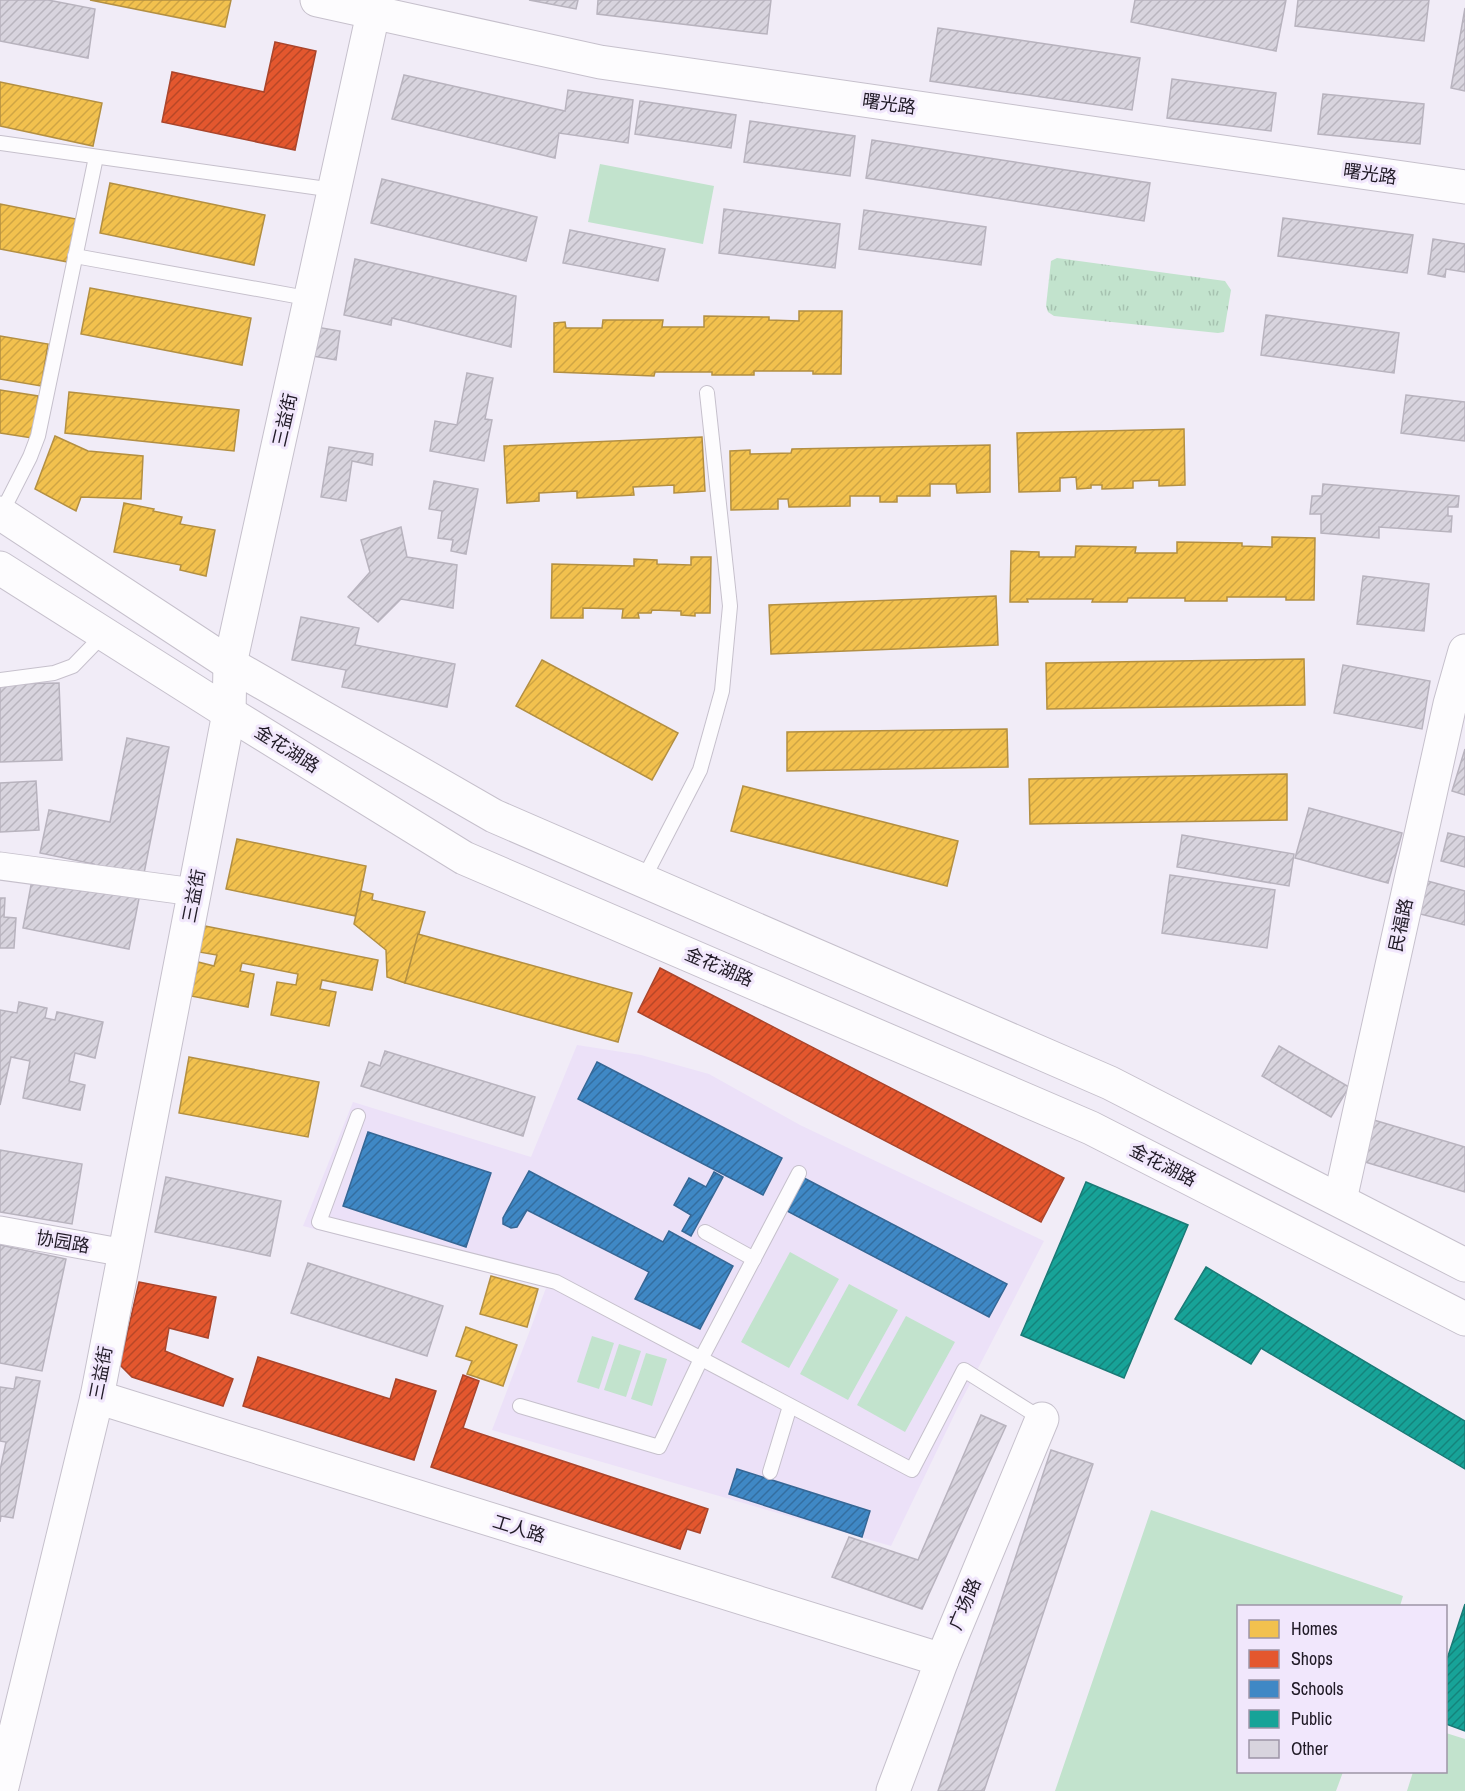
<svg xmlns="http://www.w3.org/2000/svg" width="1465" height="1791" viewBox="0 0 1465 1791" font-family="'Archivo Narrow','Noto Sans SC',sans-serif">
<defs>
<pattern id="grass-tufts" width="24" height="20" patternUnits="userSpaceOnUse" patternTransform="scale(1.5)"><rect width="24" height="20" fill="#c2e3cd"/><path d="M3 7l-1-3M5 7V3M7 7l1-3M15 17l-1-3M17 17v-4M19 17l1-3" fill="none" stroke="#a6c2b0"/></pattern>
<pattern id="homes-hatch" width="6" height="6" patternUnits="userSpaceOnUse" patternTransform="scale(1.5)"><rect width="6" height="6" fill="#f2c14e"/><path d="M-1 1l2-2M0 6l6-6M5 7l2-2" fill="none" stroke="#cfa544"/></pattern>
<pattern id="shops-hatch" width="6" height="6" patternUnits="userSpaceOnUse" patternTransform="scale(1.5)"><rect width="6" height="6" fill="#e4572e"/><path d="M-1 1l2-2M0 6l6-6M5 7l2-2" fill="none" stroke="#b84727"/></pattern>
<pattern id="schools-hatch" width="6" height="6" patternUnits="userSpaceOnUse" patternTransform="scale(1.5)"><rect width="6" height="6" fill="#3f88c5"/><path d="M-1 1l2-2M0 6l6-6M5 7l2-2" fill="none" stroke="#346ea0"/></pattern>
<pattern id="public-hatch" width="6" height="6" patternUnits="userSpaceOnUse" patternTransform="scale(1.5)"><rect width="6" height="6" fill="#17a398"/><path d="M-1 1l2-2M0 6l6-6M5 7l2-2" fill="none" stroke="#14847c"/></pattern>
<pattern id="building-hatch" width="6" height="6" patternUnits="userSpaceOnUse" patternTransform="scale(1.5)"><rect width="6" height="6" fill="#d8d4de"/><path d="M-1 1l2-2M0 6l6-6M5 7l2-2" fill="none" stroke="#b9b5be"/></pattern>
</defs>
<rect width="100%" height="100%" fill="#f1ecf7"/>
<!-- built -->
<path fill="#ece1f8" d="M577,1045L641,1055L709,1074L800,1125L1044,1241L958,1407L891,1546L492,1430L546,1288L303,1226L353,1102L531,1157Z"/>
<!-- grass -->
<path fill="url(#grass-tufts)" d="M1057,258L1225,281L1231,290L1224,332L1218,333L1054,316L1048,312L1046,306L1051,261Z"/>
<!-- garden -->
<g fill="#c2e3cd">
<path d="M600,164L714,186L703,244L588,222Z"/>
<path d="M790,1252L839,1279L789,1368L741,1342Z"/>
<path d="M849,1284L898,1310L848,1400L800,1374Z"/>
<path d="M906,1316L955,1342L905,1432L857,1405Z"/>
<path d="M592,1336L614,1343L599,1389L577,1382Z"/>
<path d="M619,1344L641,1351L626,1397L604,1390Z"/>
<path d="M646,1353L667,1359L652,1406L631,1399Z"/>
<path d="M1151,1510L1403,1596L1400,1606H1238V1772H1343L1336,1791H1055Z"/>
<path d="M1446,1733L1465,1739V1791H1407L1413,1772H1446Z"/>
</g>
<!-- homes -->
<g fill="url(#homes-hatch)" stroke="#b38f42" stroke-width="1.5">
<path d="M90,0H231L225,27Z"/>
<path d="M0,82L102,103L93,146L0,126Z"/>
<path d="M110,183L265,215L254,265L100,233Z"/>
<path d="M0,204L76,219L68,262L0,249Z"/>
<path d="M90,288L251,318L242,365L81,334Z"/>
<path d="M799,311H842L841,374H813V371H754V375H712V372H655L654,376L554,372V323L565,322L566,328H602L603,320H663L662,327H704V316L769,317V320L799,321Z"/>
<path d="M0,336L48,344L41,386L0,379Z"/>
<path d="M0,390L38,396L32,438L0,433Z"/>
<path d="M69,392L239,410L234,451L65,433Z"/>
<path d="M1184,429L1185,485L1159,486V480L1133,481V488L1102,489V485H1091V488L1077,489L1076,477L1060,478V491L1019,492L1017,433Z"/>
<path d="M55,436L88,451L143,456L141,499L81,497L76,511L35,489Z"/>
<path d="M702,437L705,491L674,493V485L633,487L634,495L577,498V491L539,493V501L507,503L504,446Z"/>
<path d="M990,445V492L957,493L956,484H930V496H897V502H880V496H850V506L789,507L788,499H778V509L731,510L730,451L750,450V454L791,453L792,449Z"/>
<path d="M124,503L154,509L153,511L182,517L180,524L215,530L206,576L180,570L181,565L114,552Z"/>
<path d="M1272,537L1315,538L1314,600H1286V597H1227V601H1185V598H1128L1127,602H1092L1093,599H1027L1028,602H1010L1011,551L1039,552V557H1075L1076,546L1136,547L1135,553H1177V542L1242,543V546L1272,547Z"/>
<path d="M691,557H711L710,613H695V616L681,615V611L652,610L651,613H638L639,618H622L623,609L583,608V618H551L552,564L634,566V559L657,560V564L691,565Z"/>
<path d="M996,596L998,645L771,654L769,605Z"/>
<path d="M1304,659L1305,705L1047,709L1046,663Z"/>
<path d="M542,660L678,733L652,780L516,706Z"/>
<path d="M1007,729L1008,767L787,771V732Z"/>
<path d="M1287,774V820L1030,824L1029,779Z"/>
<path d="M743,786L958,841L947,886L731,831Z"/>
<path d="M237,839L366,866L356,916L226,889Z"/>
<path d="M361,891L373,894L372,900L425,912L405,983L387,977L386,950L354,924Z"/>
<path d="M205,926L378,960L372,990L322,980L320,989L336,992L329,1026L271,1015L277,982L296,985L298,974L242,963L240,971L254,974L248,1007L191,996L198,962L214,966L217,955L199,952Z"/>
<path d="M418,934L632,993L618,1042L405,983Z"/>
<path d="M189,1057L319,1082L308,1137L179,1113Z"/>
<path d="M491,1276L538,1289L527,1327L480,1314Z"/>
<path d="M466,1327L517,1345L503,1386L467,1374L472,1361L456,1356Z"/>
</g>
<!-- shops -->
<g fill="url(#shops-hatch)" stroke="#a9452c" stroke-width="1.5">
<path d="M275,42L316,51L295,150L162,122L172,72L264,92Z"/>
<path d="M660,968L1064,1178L1041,1222L638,1012Z"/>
<path d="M139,1282L216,1297L208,1338L169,1328L165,1351L233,1379L223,1406L132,1377L120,1365Z"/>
<path d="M258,1357L390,1399L396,1379L436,1391L414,1460L243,1406Z"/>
<path d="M463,1375L479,1381L463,1428L708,1509L700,1533L687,1529L680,1549L431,1467Z"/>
</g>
<!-- schools -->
<g fill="url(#schools-hatch)" stroke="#366795" stroke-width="1.5">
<path d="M597,1062L782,1158L763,1195L578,1099Z"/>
<path d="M368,1132L491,1173L466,1247L343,1206Z"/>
<path d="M529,1171L663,1242L669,1231L733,1266L700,1329L635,1299L649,1272L527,1210L517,1227L511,1228L503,1224V1218Z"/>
<path d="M714,1172L723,1177L691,1236L682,1231L691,1215L674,1205L689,1178L706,1187Z"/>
<path d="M804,1178L1007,1284L989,1317L787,1211Z"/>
<path d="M737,1469L870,1511L862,1537L729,1494Z"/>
</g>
<!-- public -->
<g fill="url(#public-hatch)" stroke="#1a7a76" stroke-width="1.5">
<path d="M1086,1182L1188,1225L1124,1378L1021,1335Z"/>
<path d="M1206,1267L1465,1421V1469L1261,1348L1251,1364L1175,1319Z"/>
<path d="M1465,1604V1731L1446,1724V1662Z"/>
</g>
<!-- building -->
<g fill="url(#building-hatch)" stroke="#b8b3be" stroke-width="1.5">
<path d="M0,0H48L95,9L88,58L0,41Z"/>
<path d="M529,0H578L576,9Z"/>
<path d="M598,0H771L767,34L597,14Z"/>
<path d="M1135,0H1286L1276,51L1131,22Z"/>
<path d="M1298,0H1429L1424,41L1295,26Z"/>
<path d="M1465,8V91L1451,88Z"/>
<path d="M938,28L1140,58L1132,110L930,81Z"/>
<path d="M404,75L565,111L568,90L633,100L628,143L559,133L555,158L392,119Z"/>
<path d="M1172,79L1276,93L1271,131L1167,118Z"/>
<path d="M1323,94L1424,104L1420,144L1318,134Z"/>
<path d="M640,101L736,115L731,148L635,134Z"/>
<path d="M750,121L855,136L850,176L744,162Z"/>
<path d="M872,140L1150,183L1144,221L866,178Z"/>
<path d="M382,179L537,217L526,261L371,223Z"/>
<path d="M724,209L840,224L835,268L719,253Z"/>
<path d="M864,210L986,227L981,265L859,249Z"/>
<path d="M1283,218L1413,235L1407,273L1278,256Z"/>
<path d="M570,230L665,249L658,281L563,263Z"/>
<path d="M1433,239L1465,244V272L1446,269L1445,277L1428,274Z"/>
<path d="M355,259L516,296L511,347L392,318L391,325L344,315Z"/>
<path d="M1266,315L1399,333L1394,373L1261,355Z"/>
<path d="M316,327L340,331L336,360L312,356Z"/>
<path d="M467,373L493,378L485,419L492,420L484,461L430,451L435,421L457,425Z"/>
<path d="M1406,395L1465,402V441L1401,433Z"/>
<path d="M329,447L373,454L372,465L352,461L346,501L321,497Z"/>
<path d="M434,481L478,489L466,554L451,551L453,540L438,538L442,511L429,509Z"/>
<path d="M1323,484L1459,496L1458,507H1448V516H1452L1451,532L1379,527V538L1321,533V514H1310L1312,496H1322Z"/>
<path d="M401,527L407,557L457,565L453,608L401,599L378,622L348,597L370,572L361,540Z"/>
<path d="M1363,576L1429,584L1424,631L1357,624Z"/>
<path d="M301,617L359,628L355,645L455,664L447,707L342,687L346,670L292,660Z"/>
<path d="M1343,665L1430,681L1422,729L1334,713Z"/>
<path d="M59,683L62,760L0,762V684Z"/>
<path d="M127,738L169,747L129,949L23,928L32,880L89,891L94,864L40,853L49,810L110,822Z"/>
<path d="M1465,749V795L1452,791Z"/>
<path d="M36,781L39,830L0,832V783Z"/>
<path d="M1309,808L1402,833L1388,883L1295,858Z"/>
<path d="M1448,833L1465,837V867L1441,861Z"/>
<path d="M1182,835L1294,854L1289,886L1177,867Z"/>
<path d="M1170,875L1275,890L1267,948L1162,933Z"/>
<path d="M1420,879L1465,891V925L1412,912Z"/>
<path d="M0,898H5L4,917L16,918L14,948H0Z"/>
<path d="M19,1002L47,1008L45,1018L55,1020L57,1012L103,1022L95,1058L75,1053L69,1081L85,1085L80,1110L23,1098L30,1061L11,1057L0,1105V1010L17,1013Z"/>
<path d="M1279,1046L1349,1087L1331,1117L1262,1076Z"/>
<path d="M385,1051L535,1097L523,1136L361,1086L369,1062L380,1066Z"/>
<path d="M1367,1118L1465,1147V1192L1355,1159Z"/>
<path d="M0,1150L82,1164L72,1224L0,1212Z"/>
<path d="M166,1177L281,1201L270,1256L155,1232Z"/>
<path d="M0,1245L66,1259L42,1371L0,1363Z"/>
<path d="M308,1263L443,1306L427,1356L291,1313Z"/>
<path d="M16,1377L40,1381L13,1518L1,1516L0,1522V1470L6,1442L0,1441V1387L14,1389Z"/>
<path d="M981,1415L1006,1426L922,1609L832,1577L849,1537L918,1560Z"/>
<path d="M1051,1450L1093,1464L984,1791H938Z"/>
</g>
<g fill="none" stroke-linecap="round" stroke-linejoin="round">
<defs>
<g id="lane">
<path d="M0,143L334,190"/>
<path d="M75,256L312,299"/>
<path d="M1,514L30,457L38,436L96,157"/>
<path d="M0,680L54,673L73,666L104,634"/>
<path d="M643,880L700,770L722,691L730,606L707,393"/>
<path d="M358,1116L319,1222L556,1282L912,1470L964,1370L1042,1419"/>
<path d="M705,1232L754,1259"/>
<path d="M520,1406L659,1447L701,1359L799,1173"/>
<path d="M770,1472L790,1406"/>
</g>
<g id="street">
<path d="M0,866L194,892"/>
<path d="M0,1230L125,1253"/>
</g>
<g id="secondary">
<path d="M317,0L600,62L1465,187"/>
<path d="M0,513L230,664L494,816L1110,1083L1465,1265"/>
<path d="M0,568L229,713L464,858L1091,1128L1465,1319"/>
<path d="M1340,1200L1450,704L1465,651"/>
<path d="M97,1397L942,1660"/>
<path d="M1,1791L97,1397L229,713L230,664L376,0"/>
<path d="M893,1791L942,1660L1042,1419"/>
</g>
</defs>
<!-- lane casing -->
<use href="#lane" stroke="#c6c0cc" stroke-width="16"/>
<!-- street casing -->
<use href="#street" stroke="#c6c0cc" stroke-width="29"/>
<!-- secondary casing -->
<use href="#secondary" stroke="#c6c0cc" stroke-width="35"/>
<!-- lane -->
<use href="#lane" stroke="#fdfcfe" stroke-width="14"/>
<!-- street -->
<use href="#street" stroke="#fdfcfe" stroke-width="27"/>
<!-- secondary -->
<use href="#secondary" stroke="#fdfcfe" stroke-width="33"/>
</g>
<g text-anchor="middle" stroke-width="6" stroke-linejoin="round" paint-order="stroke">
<!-- street labels -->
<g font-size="18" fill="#201a26" stroke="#f1e7fc">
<text transform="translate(889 104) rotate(8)" y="6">曙光路</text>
<text transform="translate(1370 174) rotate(8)" y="6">曙光路</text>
<text transform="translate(285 420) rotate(-77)" y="6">三益街</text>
<text transform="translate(287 749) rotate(32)" y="6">金花湖路</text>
<text transform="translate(194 896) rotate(-79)" y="6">三益街</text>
<text transform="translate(1401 925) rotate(-78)" y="6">民福路</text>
<text transform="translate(719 967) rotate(23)" y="6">金花湖路</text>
<text transform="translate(1163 1165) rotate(27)" y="6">金花湖路</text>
<text transform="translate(63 1242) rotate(10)" y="6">协园路</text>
<text transform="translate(101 1373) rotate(-79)" y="6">三益街</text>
<text transform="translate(519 1529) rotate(17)" y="6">工人路</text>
<text transform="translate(965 1604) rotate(-67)" y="6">广场路</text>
</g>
</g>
<!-- legend -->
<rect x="1237" y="1605" width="210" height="168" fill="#f1e7fc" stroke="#9d95a6" stroke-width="1.5"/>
<rect x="1249" y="1620" width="30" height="18" fill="#f2c14e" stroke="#9d95a6" stroke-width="1.5"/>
<text x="1291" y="1635" font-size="18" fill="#201a26">Homes</text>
<rect x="1249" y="1650" width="30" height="18" fill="#e4572e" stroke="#9d95a6" stroke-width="1.5"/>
<text x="1291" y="1665" font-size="18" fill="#201a26">Shops</text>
<rect x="1249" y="1680" width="30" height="18" fill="#3f88c5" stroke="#9d95a6" stroke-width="1.5"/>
<text x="1291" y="1695" font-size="18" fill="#201a26">Schools</text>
<rect x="1249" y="1710" width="30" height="18" fill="#17a398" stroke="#9d95a6" stroke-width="1.5"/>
<text x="1291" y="1725" font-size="18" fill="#201a26">Public</text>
<rect x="1249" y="1740" width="30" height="18" fill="#d8d4de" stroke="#9d95a6" stroke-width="1.5"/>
<text x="1291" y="1755" font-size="18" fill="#201a26">Other</text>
</svg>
